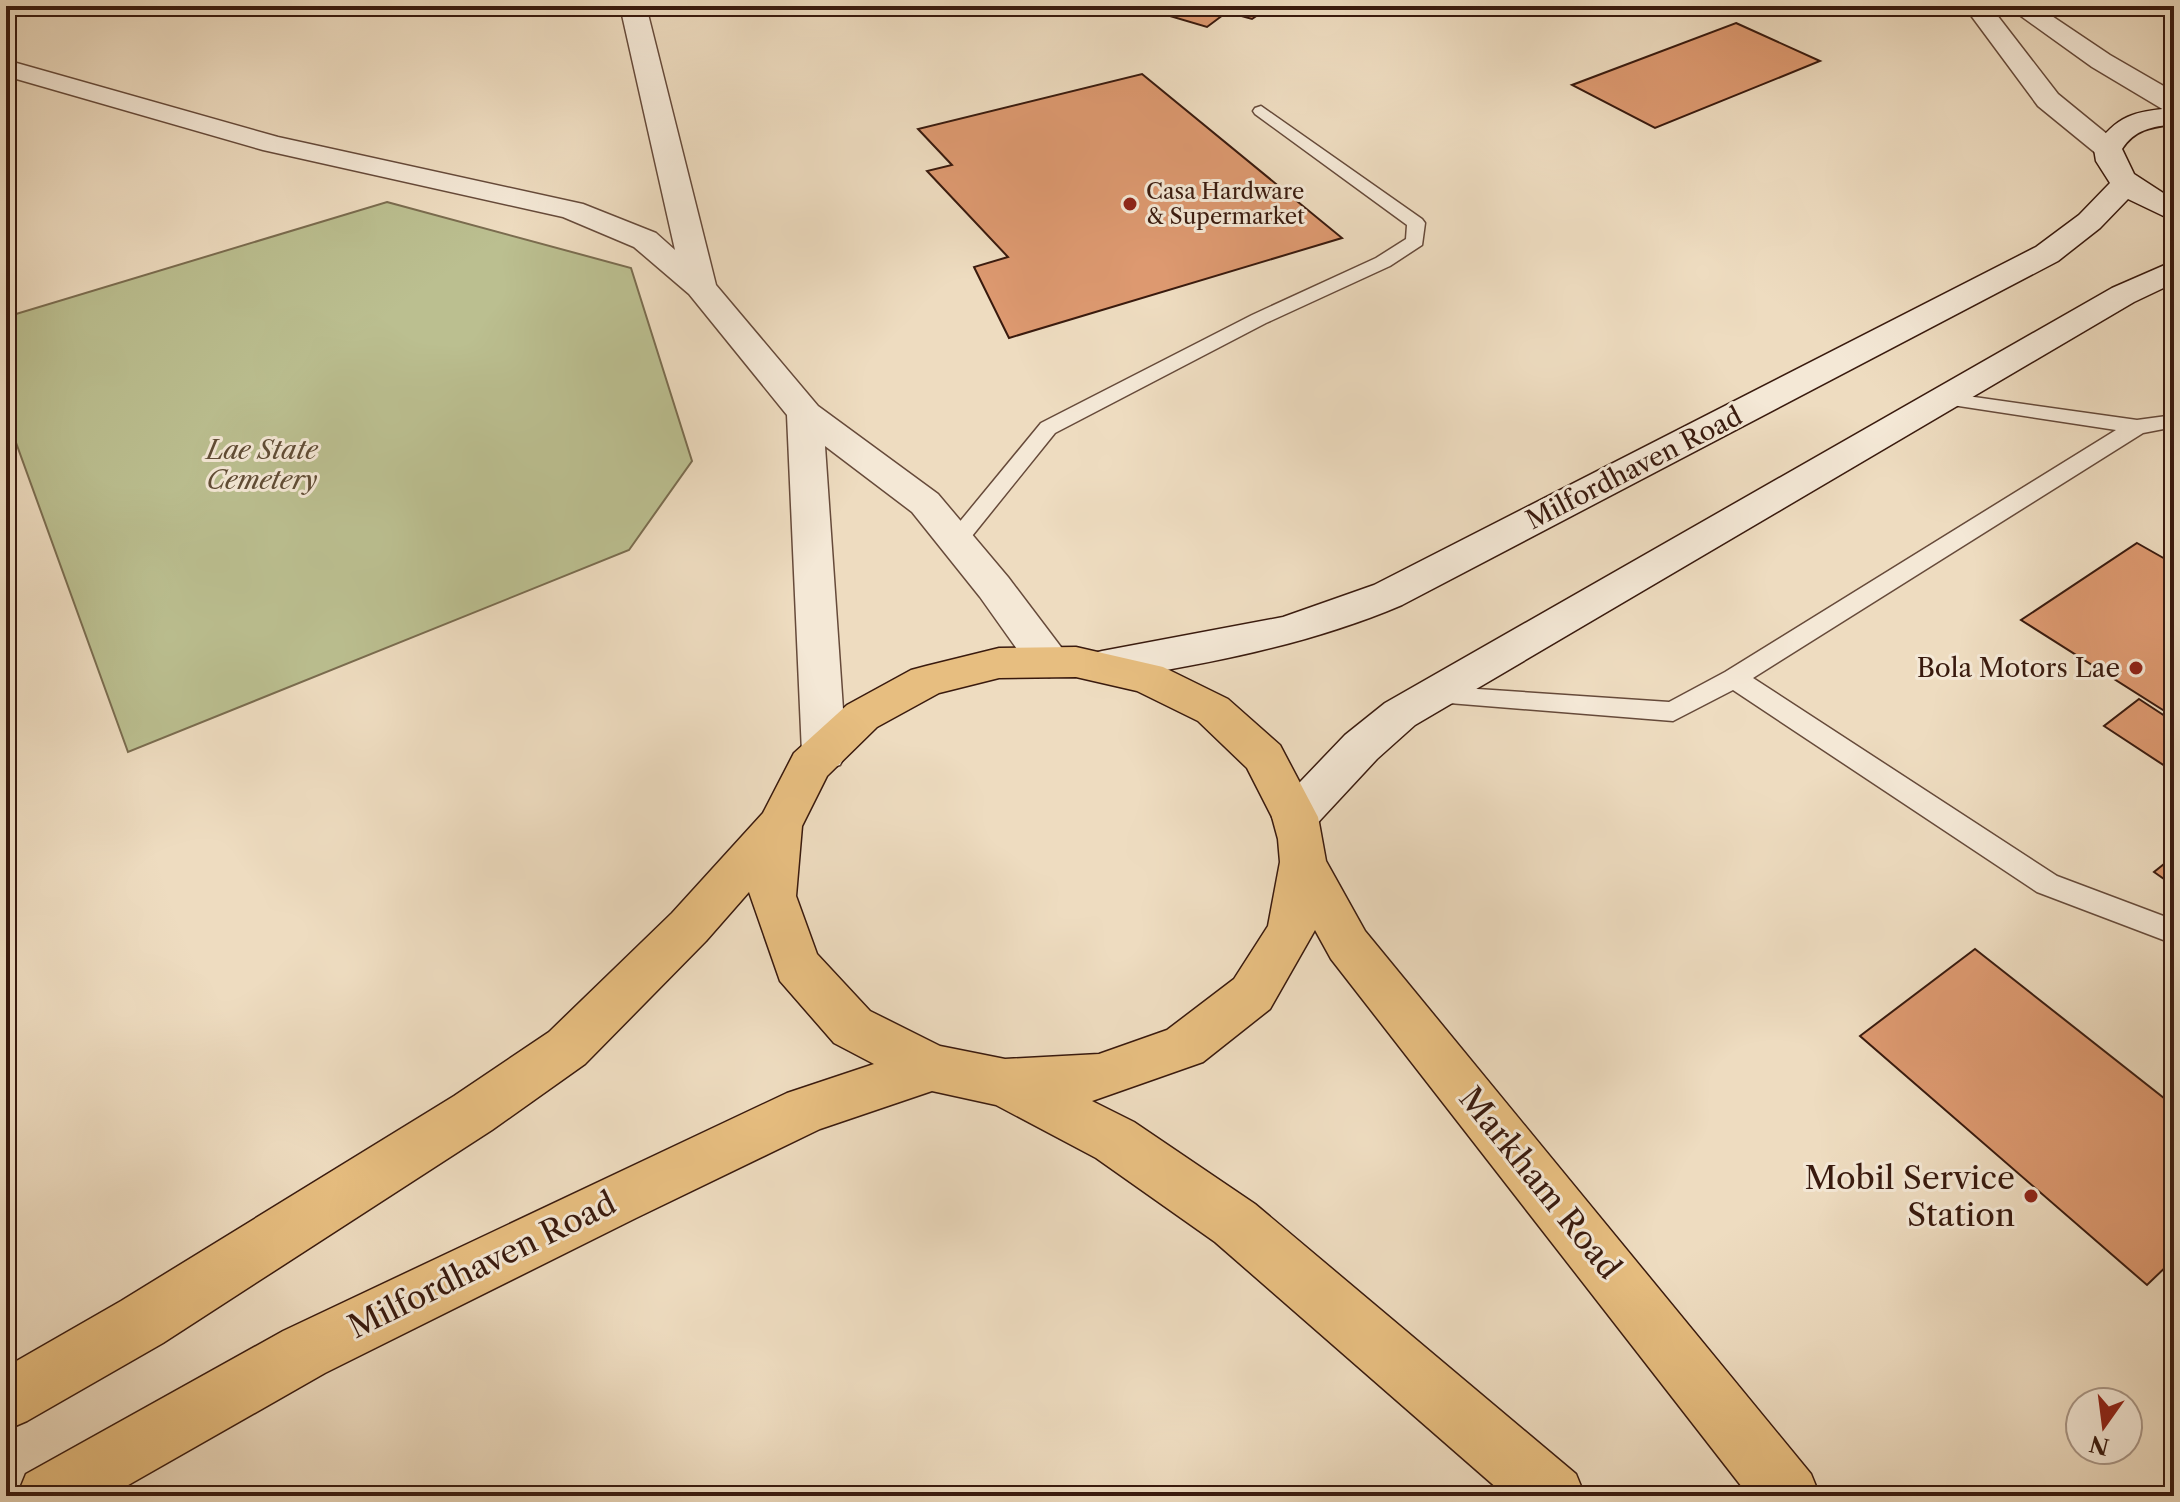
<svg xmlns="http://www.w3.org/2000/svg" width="2180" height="1502" viewBox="0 0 2180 1502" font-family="'Libre Caslon Text',serif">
<rect width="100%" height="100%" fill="#eedcc0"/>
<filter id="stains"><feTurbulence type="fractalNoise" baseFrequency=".0025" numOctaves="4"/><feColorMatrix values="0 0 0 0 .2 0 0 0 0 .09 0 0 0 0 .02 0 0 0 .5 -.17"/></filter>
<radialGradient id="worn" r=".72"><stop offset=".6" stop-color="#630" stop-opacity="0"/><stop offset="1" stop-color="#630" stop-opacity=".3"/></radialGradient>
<!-- green -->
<path fill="#bbbf90" stroke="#7a6c4f" stroke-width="2" d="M387,202L631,268L692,461L629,550L128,752L6,415V317Z"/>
<!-- building -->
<g fill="#dd9970" stroke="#391a0e" stroke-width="2">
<path d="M1136,6H1271L1252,19L1227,12L1207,27Z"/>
<path d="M1736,23L1820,61L1655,128L1572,85Z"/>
<path d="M1142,74L1342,238L1009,338L974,267L1008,257L927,171L952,165L918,129Z"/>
<path d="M2137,543L2174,564V717L2021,620Z"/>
<path d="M2139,699L2174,722V772L2104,726Z"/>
<path d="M2174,856V886L2154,872Z"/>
<path d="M1975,949L2174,1106V1259L2147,1285L1860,1036Z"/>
</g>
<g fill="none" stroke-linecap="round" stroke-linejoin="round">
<defs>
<g id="service">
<path d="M1261,106L1422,219L1425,223L1422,245L1390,266L1266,323L1055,433L964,546H948L945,541L948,536L1041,423L1252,315L1376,258L1406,239L1407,225L1255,114L1253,111L1255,108Z"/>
<path d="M1946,393L2137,420L2174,415V427L2143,433L1753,678L2057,876L2174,920V944L2037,892L1733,690L1673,721L1424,701L1420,695L1424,689L1433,686L1669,702L1725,672L2116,430L1939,403L1936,399Z"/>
</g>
<path id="minor" d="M620,6H646L716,285L818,406L938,494L1008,577L1064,651L1070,662L1064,673L1049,677L1034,673L980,597L912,512L825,446L846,753L840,765L824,770L808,765L802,753L787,415L689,294L634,247L563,217L263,150L6,76V60L278,137L583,204L656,233L675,250Z"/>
<g id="tertiary">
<path d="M1964,6H1990L2058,94L2118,143L2122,149L2118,155L2108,158L2098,155L2038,106Z"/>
<path d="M2007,6H2037L2110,55L2174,92V112L2164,110L2092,67Z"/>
</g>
<g id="secondary">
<path d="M2174,108V124C2152,127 2135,129 2122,149L2134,174L2174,200V221L2128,199L2100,228L2058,261L1402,605C1306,646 1205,664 1102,681L1087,677L1081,666L1087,655L1102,651L1283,617L1374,585L2036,247L2079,215L2110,183L2096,161L2094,149C2116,115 2135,111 2174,108Z"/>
<path d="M2174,261V283L2134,302L1415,725L1377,759L1311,830L1295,835L1279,830L1272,817L1279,804L1345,735L1385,703L2112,288Z"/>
</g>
<path id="primary" d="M1076,647L1163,667L1228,699L1280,745L1318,817L1326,861L1365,931L1811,1474L1820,1496H1749L1331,959L1315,930L1270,1009L1203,1062L1092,1101L1134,1122L1255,1204L1576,1474L1585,1496H1506L1215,1242L1096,1158L996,1105L932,1091L820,1129L636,1218L325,1373L109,1496H17L26,1474L283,1331L787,1093L874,1064L834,1043L780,981L749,892L706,941L585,1064L492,1130L163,1343L27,1421L6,1430V1367L121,1301L454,1096L549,1032L672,913L763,813L794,753L847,705L911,670L926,666L999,648ZM1076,677L1137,691L1198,721L1247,768L1272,817L1278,839L1280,862L1268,926L1234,979L1167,1030L1099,1054L1005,1059L940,1046L870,1011L817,954L796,896L802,826L827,776L877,727L939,693L999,678Z"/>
</defs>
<!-- service casing -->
<use href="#service" stroke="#664a3a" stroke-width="3"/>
<!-- minor casing -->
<use href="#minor" stroke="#664a3a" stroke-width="3"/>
<!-- tertiary casing -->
<use href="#tertiary" stroke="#664a3a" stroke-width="3"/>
<!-- secondary casing -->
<use href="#secondary" stroke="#391a0e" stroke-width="3"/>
<!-- primary casing -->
<use href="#primary" stroke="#391a0e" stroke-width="3"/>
<!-- service -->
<use href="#service" fill="#f4e8d6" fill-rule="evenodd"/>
<!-- minor -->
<use href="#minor" fill="#f4e8d6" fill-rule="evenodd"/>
<!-- tertiary -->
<use href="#tertiary" fill="#f4e8d6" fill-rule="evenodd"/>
<!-- secondary -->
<use href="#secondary" fill="#f4e8d6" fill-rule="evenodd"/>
<!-- primary -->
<use href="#primary" fill="#e7be80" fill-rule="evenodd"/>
</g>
<!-- markers -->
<g fill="#8f2418" stroke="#f4e8d6" stroke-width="3">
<circle cx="1130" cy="204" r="8"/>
<circle cx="2136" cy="668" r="8"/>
<circle cx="2031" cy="1196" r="8"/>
</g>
<g text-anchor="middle" stroke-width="6" stroke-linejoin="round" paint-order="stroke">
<!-- far-poi labels -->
<g font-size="22" fill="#391a0e" stroke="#f4e8d6" text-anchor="start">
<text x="1146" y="199">Casa Hardware<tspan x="1146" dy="25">&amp; Supermarket</tspan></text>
</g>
<!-- park labels -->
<g font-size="26" font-style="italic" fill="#604c35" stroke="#f4e8d6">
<text x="262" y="459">Lae State<tspan x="262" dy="30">Cemetery</tspan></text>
</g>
<!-- street labels -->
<g font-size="26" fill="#391a0e" stroke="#f4e8d6">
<text transform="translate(1634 468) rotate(-27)" y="9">Milfordhaven Road</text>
</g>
<!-- poi labels -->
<g font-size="26" fill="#391a0e" stroke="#f4e8d6" text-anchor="end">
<text x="2120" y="677">Bola Motors Lae</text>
</g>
<!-- near-poi labels -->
<g font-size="32" fill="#391a0e" stroke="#f4e8d6" text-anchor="end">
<text x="2015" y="1189">Mobil Service<tspan x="2015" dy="37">Station</tspan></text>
</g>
<!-- near-street labels -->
<g font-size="32" fill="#391a0e" stroke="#f4e8d6">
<text transform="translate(1540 1183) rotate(51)" y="11">Markham Road</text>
<text transform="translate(482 1265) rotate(-26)" y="11">Milfordhaven Road</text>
</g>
</g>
<!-- margin -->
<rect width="2180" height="1502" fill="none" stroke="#eedcc0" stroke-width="32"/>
<rect x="8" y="8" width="2164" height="1486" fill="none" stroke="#391a0e" stroke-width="4"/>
<rect x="16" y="16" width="2148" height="1470" fill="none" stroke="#391a0e" stroke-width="2"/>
<!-- north arrow -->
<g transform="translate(2104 1426) rotate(194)"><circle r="38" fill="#f4e8d6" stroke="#a99686" stroke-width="2"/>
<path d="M0-6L14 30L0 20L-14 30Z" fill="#8f2418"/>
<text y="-12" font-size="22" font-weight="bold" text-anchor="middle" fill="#391a0e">N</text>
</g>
<rect width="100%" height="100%" filter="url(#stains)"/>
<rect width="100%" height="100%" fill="url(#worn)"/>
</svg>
